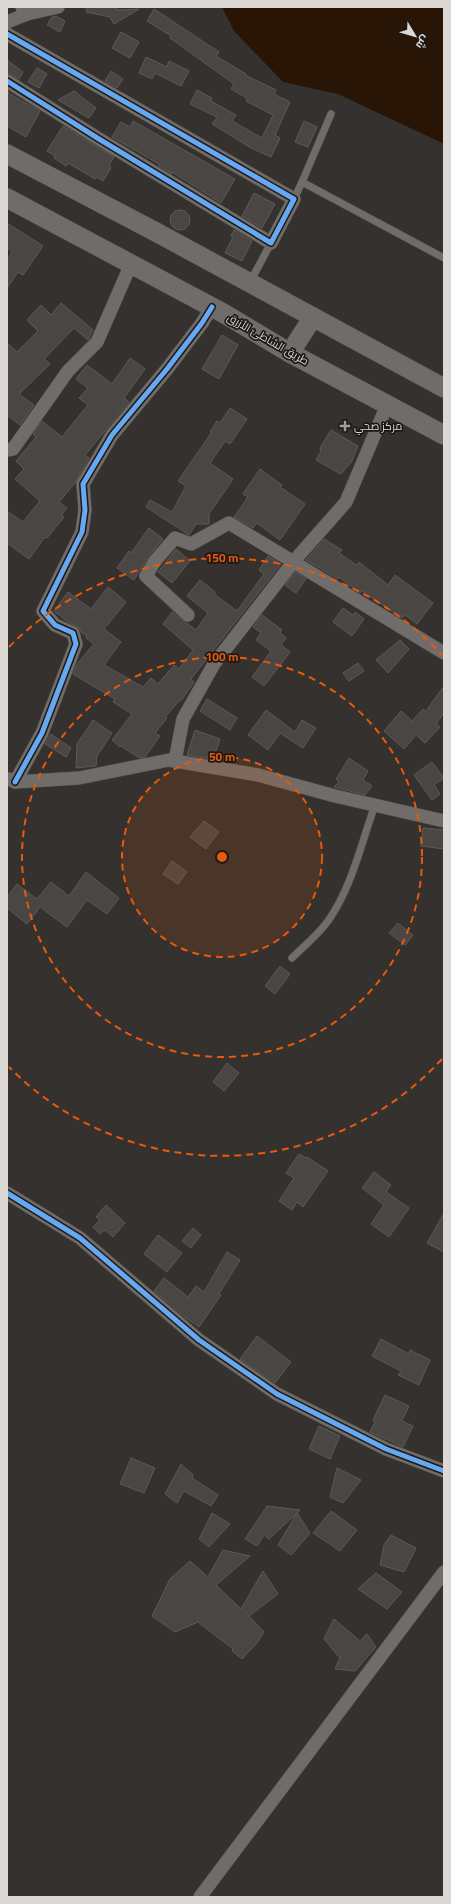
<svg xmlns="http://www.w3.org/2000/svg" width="451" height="1904" viewBox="0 0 451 1904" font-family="Georgia,Cairo,serif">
<rect width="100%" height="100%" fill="#35312e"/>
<!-- water -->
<path fill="#291505" d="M222,7H444V144L338,94L283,82L234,31Z"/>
<!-- building -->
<g fill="#4a4644" stroke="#5c5956">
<path d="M87,7H116L118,10L139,9L114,24L110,17L86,12Z"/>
<path d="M154,9L219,52L216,56L246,74L245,75L276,90L274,94L290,102L275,135L280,138L271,157L251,148L212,124L217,117L190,104L197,90L212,98L211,101L236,115L232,121L262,138L273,115L246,101L247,98L231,89L234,84L170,38L171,36L147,21Z"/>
<path d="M56,16L65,21L60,32L47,25L52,17Z"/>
<path d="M121,32L139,42L130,58L112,48Z"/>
<path d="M146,57L167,67L169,61L189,71L181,86L155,73L152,79L139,73Z"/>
<path d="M7,60L23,72L19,79L7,73Z"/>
<path d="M37,68L47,74L39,88L28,82Z"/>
<path d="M111,71L123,79L117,88L105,81Z"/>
<path d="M7,90L9,92L8,93L40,111L26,137L7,126Z"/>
<path d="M74,91L96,108L89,118L58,100Z"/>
<path d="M133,121L235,179L221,203L172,172V174L158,165L159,164L112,137L121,122L130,127Z"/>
<path d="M304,121L317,127L308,147L295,142Z"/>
<path d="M63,126L114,157L109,165L111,168L103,181L97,177L95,179L68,163L66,166L54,158L55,156L47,151Z"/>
<path d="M254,193L275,204L262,228L242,216Z"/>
<circle cx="180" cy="220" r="10"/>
<path d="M7,223L43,246L23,275L18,272L7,288V260L12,252L7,248Z"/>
<path d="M234,230L252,241L242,261L225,253L233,237L231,236Z"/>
<path d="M61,303L93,330L88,340L74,328L44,359L50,364L19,394L34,405L20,425L7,415V343L17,352L38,331L27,320L41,305L51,315Z"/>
<path d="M222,335L238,345L219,379L202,369Z"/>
<path d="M130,358L145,369L124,398L129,402L85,455L89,458L75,483L59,502L67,508L61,515L64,517L47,538L45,537L29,559L7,543V511L23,522L40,501L15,479L24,469L16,461L36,437L33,434L42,421L62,437L88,405L79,398L88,388L76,379L87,365L112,384Z"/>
<path d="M230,408L247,419L230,444L225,441L210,463L233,479L209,514V524H196L189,535L146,507L150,500L172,512L186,486L178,481L212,432H210L217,421L220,423Z"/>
<path d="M331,430L358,446L352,461L341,474L316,460L321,451L320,448Z"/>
<path d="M260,469L282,485L280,487L305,504L280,540L257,523L253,528L234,517L248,497L243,494Z"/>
<path d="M149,528L163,539L149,556L134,580L117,568L129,551L131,553Z"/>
<path d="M324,539L342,550L339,553L356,565L359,562L388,585L395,575L433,603L417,624L405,615L402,618L362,591L360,593L357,591L339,577L338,579L306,560Z"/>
<path d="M176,549L190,561L172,583L158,572Z"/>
<path d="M268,556L281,564L191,679L194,682L181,701L180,700L165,717L167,718L155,733L160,736L145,757L139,758L121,746L120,747L112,740L132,714L113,702L115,699L73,674L77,664L94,644L86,638L87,636L81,632L79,628L67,621L54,611L68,592L91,609L108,587L126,602L104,629L121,642L104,665L143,687L151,678L158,684L174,665L179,669L193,650L163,624L172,612L196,630L208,613L187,596L200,580L215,592L214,594L237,611L264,574L259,570Z"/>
<path d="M295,572L306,579L296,593L285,585Z"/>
<path d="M343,608L353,615L355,612L364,619L352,636L333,622Z"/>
<path d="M262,615L282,630L280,633L286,638L281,645L290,652L264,686L252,677L271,651L256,640L261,633L253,627Z"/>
<path d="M400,640L409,649L388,673L376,660Z"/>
<path d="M358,663L364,671L349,681L343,673Z"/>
<path d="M444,686V713L436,724L440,727L425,743L416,735L404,749L384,731L401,711L412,721L423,709L426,711Z"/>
<path d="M207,699L237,718L230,730L200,711Z"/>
<path d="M266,710L295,732L302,720L316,728L303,748L280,733L268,750L248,735Z"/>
<path d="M93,720L112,733L97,756L96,766L76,768L77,744Z"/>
<path d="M195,730L220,739L213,759L187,755Z"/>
<path d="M51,734L71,748L66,757L45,744Z"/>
<path d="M349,758L368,771L363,780L372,786L365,795L334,787L339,782L336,779Z"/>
<path d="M432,762L444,778L434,785L440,794L432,800L414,775Z"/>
<path d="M204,821L219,832L206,849L190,837Z"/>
<path d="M423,828L444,830V849L421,846Z"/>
<path d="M172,861L187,872L178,884L163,874Z"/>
<path d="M86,872L119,898L107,914L87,900L67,927L40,907L27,924L7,908V897L17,884L37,899L51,882L69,896Z"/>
<path d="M398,923L413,935L405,945L389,933Z"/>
<path d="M280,966L290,974L275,994L265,986Z"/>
<path d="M227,1063L239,1073L224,1091L213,1082Z"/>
<path d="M299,1154L306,1158L307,1157L328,1171L303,1207L297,1202L292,1210L279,1201L294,1178L286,1173Z"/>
<path d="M374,1172L391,1185L386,1192L409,1208L389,1237L371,1224L384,1205L362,1188Z"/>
<path d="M106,1205L125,1223L113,1237L105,1230L100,1234L93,1227L100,1220L96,1217Z"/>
<path d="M444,1213V1252L427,1243Z"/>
<path d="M193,1228L201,1235L191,1248L182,1241Z"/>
<path d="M158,1235L182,1253L167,1272L144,1254Z"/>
<path d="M227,1252L240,1260L219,1294L221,1295L199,1327L186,1318L154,1291L164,1278L188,1297L196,1286L204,1292Z"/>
<path d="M257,1336L291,1362L275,1383L240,1359Z"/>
<path d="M381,1339L409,1354L410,1350L430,1360L419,1385L398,1375L401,1371L372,1356Z"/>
<path d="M385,1395L409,1406L402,1421L413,1426L403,1447L370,1432L375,1422L373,1420Z"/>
<path d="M319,1426L340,1436L330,1459L309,1449Z"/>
<path d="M131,1458L155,1468L144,1493L120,1484Z"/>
<path d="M181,1464L193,1475L192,1478L218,1495L211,1506L184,1491L177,1503L165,1494Z"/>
<path d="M337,1468L361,1480L343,1503L330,1497Z"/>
<path d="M267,1506L300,1510L297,1513L310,1533L291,1555L278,1545L297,1513L269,1539L264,1535L257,1546L245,1539Z"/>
<path d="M331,1511L357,1530L340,1551L313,1533Z"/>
<path d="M212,1513L230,1524L209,1547L199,1539Z"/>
<path d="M391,1535L416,1548L404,1572L380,1565L384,1545Z"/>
<path d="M223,1550L250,1556L216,1585L241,1609L263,1571L278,1594L249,1616L264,1632L257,1643L242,1659L232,1651L233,1649L198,1622L175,1632L152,1616L170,1579L190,1561L208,1577Z"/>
<path d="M376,1573L402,1592L387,1609L358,1589Z"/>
<path d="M334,1619L360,1641L367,1634L376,1647L355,1671L335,1669L340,1658L324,1639Z"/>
</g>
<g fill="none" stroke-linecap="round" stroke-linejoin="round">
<defs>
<g id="service">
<path d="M302,182L331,114"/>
<path d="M294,199L302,182L444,258"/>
<path d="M250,282L271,243"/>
<path d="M292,958C304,946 318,935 328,921C352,887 361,844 375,805"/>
</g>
<g id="minor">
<path d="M22,7L27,14L58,7"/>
<path d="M7,22L27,14"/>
<path d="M7,34L294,199L271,243L99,139L7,81"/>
<path d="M7,450L13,449L68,371L97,342L131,264"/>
<path d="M188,615L146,576L155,561L175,538L191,544L229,523L444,653"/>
<path d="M175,761L183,719L214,664L294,561L346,502L387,405"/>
<path d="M9,779L15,782L79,778L169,760L258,775L335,796L444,821"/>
<path d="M15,782L42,733L76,644L73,633L55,625L43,611L82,532L85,510L83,484L112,435L167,369L202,323L212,307"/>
<path d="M7,1193L80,1238L199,1340L277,1394L386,1449L444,1471"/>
<path d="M200,1897L444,1572"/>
</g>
<g id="secondary">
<path d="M7,154L154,231L444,388"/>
<path d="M7,198L223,313L290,353L444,435"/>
<path d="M290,353L313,317"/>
</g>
</defs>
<!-- service casing -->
<use href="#service" stroke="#534f4c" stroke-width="8"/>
<!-- minor casing -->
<use href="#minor" stroke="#534f4c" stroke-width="14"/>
<!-- secondary casing -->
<use href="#secondary" stroke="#534f4c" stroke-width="20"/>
<!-- service -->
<use href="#service" stroke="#6f6c69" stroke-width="7"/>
<!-- minor -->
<use href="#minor" stroke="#6f6c69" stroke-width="13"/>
<!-- secondary -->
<use href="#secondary" stroke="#6f6c69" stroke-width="19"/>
<defs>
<g id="cycleway">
<path d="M7,34L294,199L271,243L99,139L7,81"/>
<path d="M15,782L42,733L76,644L73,633L55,625L43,611L82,532L85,510L83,484L112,435L167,369L202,323L212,307"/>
<path d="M7,1193L80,1238L199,1340L277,1394L386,1449L444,1471"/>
</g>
</defs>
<!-- cycleway casing -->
<use href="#cycleway" stroke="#1d1917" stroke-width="8"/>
<!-- cycleway -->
<use href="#cycleway" stroke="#66a8f1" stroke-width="5"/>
</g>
<!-- distance rings -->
<circle cx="222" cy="857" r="100" fill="#e8590c" fill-opacity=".12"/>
<g fill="none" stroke="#e8590c" stroke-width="2" stroke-dasharray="7 5">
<circle cx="222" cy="857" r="100"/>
<circle cx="222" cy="857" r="200"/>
<path d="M442 1059A299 299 0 0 1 9 1067M9 647A299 299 0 0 1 442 655"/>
</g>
<!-- markers -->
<path fill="#a29e9a" stroke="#1d1917" stroke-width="1.5" d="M343 420h4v4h4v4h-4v4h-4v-4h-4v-4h4z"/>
<g text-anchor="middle" stroke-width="3.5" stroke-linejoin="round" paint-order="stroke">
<!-- street labels -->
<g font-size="11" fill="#ddd8d4" stroke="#1d1917">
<text transform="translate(268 339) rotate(30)" y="4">طريق الشاطئ الأزرق</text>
</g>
<!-- poi labels -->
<g font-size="11" fill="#ddd8d4" stroke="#1d1917" text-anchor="start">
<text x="354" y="430">مركز صحي</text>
</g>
</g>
<circle cx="222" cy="857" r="6" fill="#e8590c" stroke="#1d1917" stroke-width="2"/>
<g font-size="12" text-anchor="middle" font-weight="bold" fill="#e8590c" stroke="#1d1917" stroke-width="3.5" stroke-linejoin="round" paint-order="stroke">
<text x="222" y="562">150 m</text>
<text x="222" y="661">100 m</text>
<text x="222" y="761">50 m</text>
</g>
<!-- border -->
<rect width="451" height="1904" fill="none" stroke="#ddd8d4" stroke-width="16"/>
<!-- north arrow -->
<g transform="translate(415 36) rotate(128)" stroke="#1d1917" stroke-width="3" paint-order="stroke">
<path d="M0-3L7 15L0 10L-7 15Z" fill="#ddd8d4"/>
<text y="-6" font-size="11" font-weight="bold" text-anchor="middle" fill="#ddd8d4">ش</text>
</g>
</svg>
